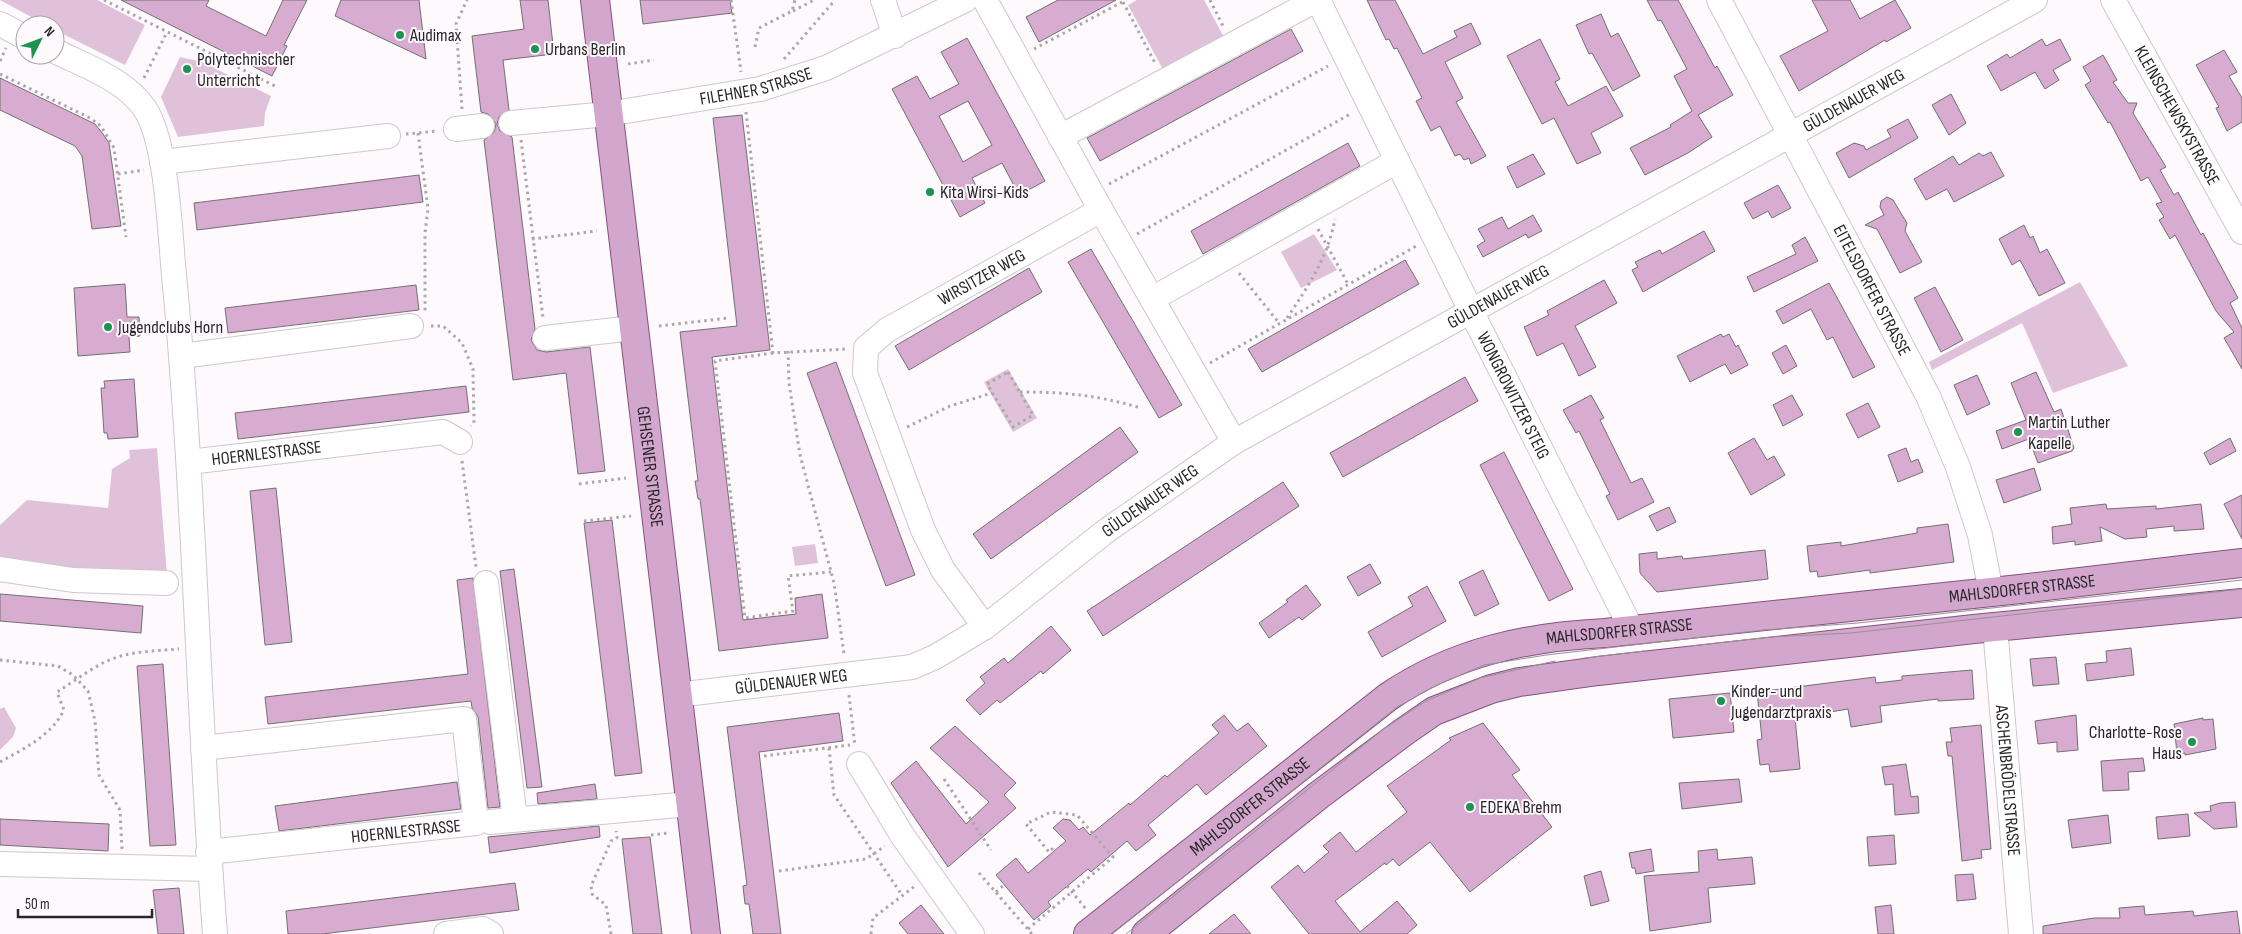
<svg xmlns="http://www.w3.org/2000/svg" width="2242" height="934" viewBox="0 0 2242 934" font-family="'Sofia Sans Condensed',sans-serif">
<rect width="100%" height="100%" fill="#fef9fd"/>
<!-- green -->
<g fill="#dfc2da">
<path d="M0,0H97L145,25L125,65L55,30V25H46Z"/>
<path d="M1137,0H1204L1226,41L1165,73L1128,5Z"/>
<path d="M180,57L202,62L271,96L265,113L264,126L178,137L161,97Z"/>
<path d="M1314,234L1337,270L1301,288L1281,252Z"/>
<path d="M2080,282L2128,366L2053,393L2022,323L1932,370L1929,362Z"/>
<path d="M1008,369L1037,418L1013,432L984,382Z"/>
<path d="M157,448L167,575H131L0,560V525L27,500L108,508L112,469L130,458L129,450Z"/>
<path d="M815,544L818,563L795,566L792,547Z"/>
<path d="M4,707L16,728L13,737L0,750V709Z"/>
</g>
<!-- building -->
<g fill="#d8abd0" stroke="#747073" fill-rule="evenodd">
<path d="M121,0H209L206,6L266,36L283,0H307L284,45L287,46L272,76Z"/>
<path d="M341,0H419L426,59L335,16Z"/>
<path d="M520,0H548L554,54L503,60L509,110L499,117L497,124L500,131L512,137L535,329L531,340L537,350L546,352L590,347L605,471L578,474L566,373L513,380L484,140L494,132L496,124L488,114L481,112L472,36L524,29Z"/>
<path d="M640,0H730L732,13L643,24Z"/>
<path d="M1058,0H1116L1039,42L1026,17Z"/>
<path d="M1367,0H1395L1423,54L1457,37L1454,31L1471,23L1481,44L1445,62L1463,98L1456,102L1486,156L1471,164L1469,158L1464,160L1460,154L1455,156L1440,126L1431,131L1416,101L1422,98L1397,48L1394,49L1389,39L1386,40Z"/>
<path d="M1647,0H1678L1715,68L1717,66L1733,95L1698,115L1712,137L1688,153L1645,175L1630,148L1671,127L1670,125L1692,111L1674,76L1687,69L1661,20L1658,21Z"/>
<path d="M1812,0H1850L1860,19L1895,0L1911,28L1886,42L1885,40L1799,91L1780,56L1828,31Z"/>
<path d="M1601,14L1611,37L1618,33L1640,76L1613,91L1592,53L1589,54L1576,25Z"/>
<path d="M1291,29L1303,51L1100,161L1087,138Z"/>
<path d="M967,38L1045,181L1019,195L1002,163L972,178L985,203L960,217L892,89L917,76L930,99L959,84L941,52ZM968,101L992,145L963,162L939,116Z"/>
<path d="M1540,39L1560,79L1555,82L1568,106L1606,86L1623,116L1591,133L1601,153L1577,164L1554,118L1542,124L1507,56Z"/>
<path d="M2042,39L2046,46L2060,39L2071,60L2053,70L2059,80L2045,89L2035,72L2001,91L1987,66L2007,54L2010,58Z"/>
<path d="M2224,50L2237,72L2229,76L2242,98V122L2227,131L2216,108L2219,107L2196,65Z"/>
<path d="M2103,55L2117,80L2113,82L2128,103H2137L2133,113L2166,167L2160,170L2174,195L2178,192L2201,235L2203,233L2238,298L2230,303L2242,328V369L2224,338L2234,332L2216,311L2175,235L2170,239L2159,220L2164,217L2156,204L2162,202L2148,177L2141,181L2110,122L2108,123L2085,85L2091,81L2083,67Z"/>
<path d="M0,78L95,124L103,134L109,143L121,226L92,229L82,156L75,146L0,110Z"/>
<path d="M1951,94L1966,123L1949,135L1932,105Z"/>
<path d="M742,115L770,350L712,357L743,620L796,614L795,598L822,594L828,638L719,651L700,499H698L695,481H698L680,332L737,326L713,118Z"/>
<path d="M1908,119L1918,138L1849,178L1836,153L1854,143L1864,146L1866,150L1891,137L1887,130Z"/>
<path d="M1348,143L1360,166L1203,254L1191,231Z"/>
<path d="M1991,152L2004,176L1954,202L1947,189L1926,200L1914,179L1953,156L1959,165L1979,153L1983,156Z"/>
<path d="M1533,154L1545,174L1517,188L1507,167Z"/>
<path d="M419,175L423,202L197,230L194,203Z"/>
<path d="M1778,185L1791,208L1772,218L1768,211L1753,219L1744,203Z"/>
<path d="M1887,197L1893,200L1902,215L1907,223L1905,231L1922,262L1900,273L1877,229L1865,225L1884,215L1880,207L1881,201Z"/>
<path d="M1533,215L1542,231L1528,238L1526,234L1483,257L1477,246L1485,241L1478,229L1502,217L1508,229Z"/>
<path d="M2024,225L2030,238L2033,236L2040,253L2047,249L2065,283L2039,296L2020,260L2012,265L1999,239Z"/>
<path d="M1704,231L1715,251L1643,292L1632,270L1638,267L1635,262L1660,250L1662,254Z"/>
<path d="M1805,237L1818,261L1754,292L1747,277L1796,254L1792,245Z"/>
<path d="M1091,249L1182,405L1159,418L1068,262Z"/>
<path d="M1405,260L1419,284L1262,372L1248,349Z"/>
<path d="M1029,268L1042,292L909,370L895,346Z"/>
<path d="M1604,280L1617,303L1575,326L1596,367L1579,376L1563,343L1537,356L1524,327L1549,315L1547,311Z"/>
<path d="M1829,283L1875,367L1853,378L1833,337L1827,340L1811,309L1783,324L1776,311Z"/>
<path d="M125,284L127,317H139L140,336L129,337L130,352L78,356L74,288Z"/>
<path d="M416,285L419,310L228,333L225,308Z"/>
<path d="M1935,287L1963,340L1941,352L1914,298Z"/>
<path d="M1721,334L1723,337L1729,334L1736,347L1738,345L1748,365L1731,374L1725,364L1690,382L1677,356Z"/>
<path d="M1786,345L1797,366L1783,374L1772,353Z"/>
<path d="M836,362L915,575L886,586L807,373Z"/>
<path d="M2036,372L2054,412L2061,409L2074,448L2072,451L2038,463L2029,439L2002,449L1996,431L2026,420L2011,383Z"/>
<path d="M1977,375L1990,404L1967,415L1954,385Z"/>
<path d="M1465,377L1478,401L1343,477L1330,453Z"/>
<path d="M134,379L138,437L108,439L107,433H104L101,388H105L104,381Z"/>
<path d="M466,386L469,412L238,439L235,413Z"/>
<path d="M1591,395L1604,418L1600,420L1631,483L1642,478L1654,502L1618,520L1606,496L1610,494L1579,431L1576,433L1563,410Z"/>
<path d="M1792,395L1803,415L1783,426L1773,405Z"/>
<path d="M1868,403L1880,427L1858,438L1846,414Z"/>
<path d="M1120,427L1138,452L991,559L973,534Z"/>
<path d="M1754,438L1767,460L1774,456L1785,475L1751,495L1728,453Z"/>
<path d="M2230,438L2236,451L2210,465L2204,453Z"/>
<path d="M1906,448L1911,462L1918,459L1923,472L1898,482L1888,455Z"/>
<path d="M1504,452L1573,589L1549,601L1480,465Z"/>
<path d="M2034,468L2041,490L2004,503L1996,480Z"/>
<path d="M1283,482L1299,506L1103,636L1087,611Z"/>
<path d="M276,488L292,642L265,645L250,491Z"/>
<path d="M2242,495V539L2224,504Z"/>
<path d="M2106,504L2107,509L2156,506V509L2201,504L2204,529L2174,531V526L2146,529L2147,537L2125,539L2100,527L2102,541L2075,545V541L2053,544L2052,527L2072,524L2070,508Z"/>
<path d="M1669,507L1676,522L1657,531L1649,516Z"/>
<path d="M612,520L642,773L615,776L584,523Z"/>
<path d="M1948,524L1954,562L1870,573V570L1818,577L1817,571L1810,572L1807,546L1841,542V546L1917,533V528Z"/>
<path d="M1765,550L1768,579L1657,592L1640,573L1639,554L1657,552V559L1682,556L1683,559Z"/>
<path d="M1370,564L1381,583L1358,596L1347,577Z"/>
<path d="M514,569L542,787L527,788L500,571Z"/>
<path d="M1483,570L1499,604L1475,616L1459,582Z"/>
<path d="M473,578L500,807L488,808L478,717L472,708L471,701L268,724L265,697L468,674L457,580Z"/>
<path d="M1306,585L1321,605L1302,620L1299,617L1269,638L1259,623L1288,602L1286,600Z"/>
<path d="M1427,586L1446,621L1382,657L1368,632L1413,606L1408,597Z"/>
<path d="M0,594L143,606L141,633L0,621Z"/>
<path d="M1051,626L1071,650L1043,674L1041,671L1000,703L997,700L980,715L966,700L985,683L980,677L1004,658L1008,663Z"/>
<path d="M2131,648L2134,675L2087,681L2085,664L2107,662L2106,651Z"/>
<path d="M2056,657L2059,684L2033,686L2030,659Z"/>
<path d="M163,664L176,845L150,846L137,666Z"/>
<path d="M1972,670L1974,699L1938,701V699L1880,706L1882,722L1851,727L1848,709L1795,718L1800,769L1770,772L1769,764L1760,765L1757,740L1762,739L1757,692L1875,677L1876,683L1902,680V676Z"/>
<path d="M1730,693L1734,732L1673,738L1669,699Z"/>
<path d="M839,713L843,741L759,752L781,934H753L749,904H745L743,886L747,885L727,727Z"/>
<path d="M1224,715L1237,731L1248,723L1267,746L1206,795L1197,784L1148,825L1156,835L1136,851L1127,841L1091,872L1088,869L1048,902L1051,906L1034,920L996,875L1016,858L1028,873L1066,841L1053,828L1063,819L1070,820L1079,830L1083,827L1090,835L1129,803L1130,805L1165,775L1167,777L1219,733L1212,725Z"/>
<path d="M2076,715L2078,750L2057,752V742L2038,744L2035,721Z"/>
<path d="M2203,718V720L2213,719L2216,749L2185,755V753L2177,754L2174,724Z"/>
<path d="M1483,723L1520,770L1512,775L1552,827L1470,892L1430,842L1399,866L1393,859L1386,865L1385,863L1335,901L1360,932L1397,901L1417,925L1407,934H1309L1271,887L1298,865L1304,873L1329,852L1323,846L1340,832L1356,852L1407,812L1387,786L1451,740L1449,738Z"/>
<path d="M1981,725L1991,849L1981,850L1982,858L1962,861L1952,756H1948L1946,742H1952L1950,728Z"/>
<path d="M955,726L1016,783L1004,795L1016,808L948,867L891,783L916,761L966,824L989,802L930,748Z"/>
<path d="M2143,758L2145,771L2128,772L2129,790L2103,791L2101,761Z"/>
<path d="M1906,764L1911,797L1918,796L1919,813L1895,815L1893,784L1885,785L1882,767Z"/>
<path d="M1739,779L1742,802L1682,809L1679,783Z"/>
<path d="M457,782L461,809L279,831L275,806Z"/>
<path d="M595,784L597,799L538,804L537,793Z"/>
<path d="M2235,802L2237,827L2214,829L2194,813L2211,811L2210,806L2220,803Z"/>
<path d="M2188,814L2190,836L2158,839L2156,817Z"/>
<path d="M2108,815L2111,843L2072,848L2068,820Z"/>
<path d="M0,819L109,824L108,851L0,845Z"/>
<path d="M599,826L600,837L490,853L488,837Z"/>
<path d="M1894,835L1896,864L1869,866L1867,837Z"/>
<path d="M650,837L662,934H633L622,839Z"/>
<path d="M1651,849L1654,871L1636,874L1635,868H1632L1629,853Z"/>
<path d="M1717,849L1718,860L1752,857L1755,884L1708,888L1711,922L1650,931L1644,876L1699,872L1698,851Z"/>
<path d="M1601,871L1609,901L1591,906L1584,876Z"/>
<path d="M1973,874L1976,899L1957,901L1955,875Z"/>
<path d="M515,883L519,910L322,934H288L286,911Z"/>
<path d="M179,888L184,934H158L153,890Z"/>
<path d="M921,905L944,934H908L899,923Z"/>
<path d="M1891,905L1894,934H1878L1875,907Z"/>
<path d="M2144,906L2145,915L2193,911L2194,916L2237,911L2240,934H2043V926L2094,918H2120L2119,908Z"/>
<path d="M1234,914L1251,934H1209Z"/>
</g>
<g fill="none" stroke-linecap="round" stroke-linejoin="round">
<defs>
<g id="minor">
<path d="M883,0L895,36"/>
<path d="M985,0L1101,210L1234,442"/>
<path id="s1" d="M1318,0L1471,311L1632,630"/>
<path id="s2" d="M1719,0L1928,396L1958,467L1980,535L1991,592"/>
<path id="s3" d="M2113,0L2242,232"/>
<path d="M0,24L25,37"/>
<path d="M55,51C85,66 126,80 145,109C167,142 170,234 174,275C195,494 198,715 215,934"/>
<path id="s4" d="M511,123L608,114L760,89L826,68L965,0"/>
<path d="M456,129L482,126"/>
<path d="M1060,137L1316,0"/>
<path d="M162,162L388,136"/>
<path d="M1152,299L1397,161"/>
<path d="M545,338L633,328"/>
<path d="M182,356L411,326"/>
<path id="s5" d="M189,462L443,432L460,442"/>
<path d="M0,569L73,580L166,583"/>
<path d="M486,583L515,819"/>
<path id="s6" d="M985,627L943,570L923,530L865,373L866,348L887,330L1101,210"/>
<path id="s7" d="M1995,627L2021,934"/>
<path id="s8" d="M677,695L912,667L935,657L985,627L1106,531L1234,442L2035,0"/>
<path d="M203,748L464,719L476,823L208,852"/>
<path d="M859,764L902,835L972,934"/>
<path d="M490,822L690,804"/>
<path d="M0,864L210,869"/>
<path d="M446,934L483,929L491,934"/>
</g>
<g id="major">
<path id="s9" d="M595,0L706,934"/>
<path id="s10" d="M1088,934L1388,697C1454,652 1526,637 1605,633L2020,589L2242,563"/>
<path d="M1146,934L1319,795L1405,731L1434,711L1491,689L1519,682L1598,671L1974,629L2242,603"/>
</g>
</defs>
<!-- minor casing -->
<use href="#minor" stroke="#cdc8cc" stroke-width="26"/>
<!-- major casing -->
<use href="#major" stroke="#84527e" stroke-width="30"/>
<!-- path -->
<g stroke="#aba7ab" stroke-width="3" stroke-dasharray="2.5 4" stroke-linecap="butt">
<path d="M104,0L277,87"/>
<path d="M731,0L741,72"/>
<path d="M1210,0L1224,28"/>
<path d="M1123,2L1155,63"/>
<path d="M793,11L814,0"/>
<path d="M755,47L759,28L792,11L795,0"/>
<path d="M1034,49L1126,0"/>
<path d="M784,59L835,0"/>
<path d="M0,61L6,48"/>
<path d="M628,64L654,60"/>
<path d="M0,74L90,118L101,126L114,148L126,237"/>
<path d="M144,78L167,32"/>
<path d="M462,109L456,24L467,0"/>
<path d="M746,112L773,353L846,349"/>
<path d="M418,133L428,209L425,233V312"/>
<path d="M406,134L437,131"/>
<path d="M521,140L543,318"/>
<path d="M118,174L144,170"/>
<path d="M1109,184L1328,66"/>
<path d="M1318,229L1348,284"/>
<path d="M1137,234L1352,113"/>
<path d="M532,239L597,231"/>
<path d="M1239,273L1279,323"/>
<path d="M1287,318C1309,285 1327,259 1335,219"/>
<path d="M431,326H443L462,343L473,369L474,423L471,426"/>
<path d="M659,326L728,318"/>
<path d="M788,351L789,383L800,455L834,583L844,654"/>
<path d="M773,353L715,361L745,618L793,611L788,576L831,572"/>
<path d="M1210,363L1418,245"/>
<path d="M1008,372L1033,415L1013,427L987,384Z"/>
<path d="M1020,392C1066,392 1096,395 1141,408"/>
<path d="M907,427L950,406L992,393"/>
<path d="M462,461L476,567"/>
<path d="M579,484L626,478"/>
<path d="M584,521L631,516"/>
<path d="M0,660L58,666L73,675L88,691L95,721L99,775L120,810L122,849"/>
<path d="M849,695L855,746"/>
<path d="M829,748L834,795L902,895"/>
<path d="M764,756L850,745"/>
<path d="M0,762C25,748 51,736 64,710L57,692C73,682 90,669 107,661C129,651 155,651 179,649"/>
<path d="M944,779L991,850"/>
<path d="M651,835L669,833"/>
<path d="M779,871L866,859L885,846"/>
<path d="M979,873L1032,934"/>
<path d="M1067,886L1086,909"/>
<path d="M996,892L1004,885"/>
<path d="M1028,929L1113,857L1077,815L1051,812L1026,824L1049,852L1052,849L1054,852"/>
<path d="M611,934L606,905L592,894L591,886L611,841L617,838L616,831"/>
<path d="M871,934L873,918L915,886"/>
</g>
<!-- minor -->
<use href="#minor" stroke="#fff" stroke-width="24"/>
<!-- major -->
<use href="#major" stroke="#d3a6cd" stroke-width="28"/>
<!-- tram -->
<g stroke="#969295" stroke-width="1">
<path d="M1691,646L1771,637L1851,633L2242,589"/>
<path d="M1585,658L1644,651"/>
<path d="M1112,934L1397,707L1437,685L1484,665L1546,655L1763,630L1858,623L2242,580"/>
<path d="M1126,934L1385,728L1426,701L1480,678L1555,661"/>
</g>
</g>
<!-- markers -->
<g fill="#1c934e" stroke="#fef9fd" stroke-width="2">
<circle cx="400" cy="35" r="5"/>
<circle cx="535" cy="49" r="5"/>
<circle cx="187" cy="69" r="5"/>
<circle cx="930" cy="192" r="5"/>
<circle cx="108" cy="327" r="5"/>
<circle cx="2018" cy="432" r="5"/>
<circle cx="1721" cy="701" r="5"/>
<circle cx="2192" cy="742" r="5"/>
<circle cx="1470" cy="807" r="5"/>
</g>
<g text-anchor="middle" stroke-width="4" stroke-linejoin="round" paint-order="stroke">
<!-- poi labels -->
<g font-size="18" fill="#282628" stroke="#fef9fd" text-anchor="start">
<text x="410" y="41">Audimax</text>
<text x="545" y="55">Urbans Berlin</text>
<text x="197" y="65">Polytechnischer<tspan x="197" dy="21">Unterricht</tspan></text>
<text x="940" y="198">Kita Wirsi-Kids</text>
<text x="118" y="333">Jugendclubs Horn</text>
<text x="2028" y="428">Martin Luther<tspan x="2028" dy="21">Kapelle</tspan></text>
<text x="1731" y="697">Kinder- und<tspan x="1731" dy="21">Jugendarztpraxis</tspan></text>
<text x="2182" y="738" text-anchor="end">Charlotte-Rose<tspan x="2182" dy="21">Haus</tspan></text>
<text x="1480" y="813">EDEKA Brehm</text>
</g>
<!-- street labels -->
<g font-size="18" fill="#282628" stroke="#fef9fd">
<text dy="6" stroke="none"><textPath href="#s4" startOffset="248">FILEHNER STRASSE</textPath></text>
<text dy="6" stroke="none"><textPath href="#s8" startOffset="1338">GÜLDENAUER WEG</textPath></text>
<text dy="6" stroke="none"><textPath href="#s3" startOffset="132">KLEINSCHEWSKYSTRASSE</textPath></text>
<text dy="6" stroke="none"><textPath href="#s6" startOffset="444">WIRSITZER WEG</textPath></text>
<text dy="6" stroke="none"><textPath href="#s2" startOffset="328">EITELSDORFER STRASSE</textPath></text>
<text dy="6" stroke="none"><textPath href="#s8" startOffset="932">GÜLDENAUER WEG</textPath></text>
<text dy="6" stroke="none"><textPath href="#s1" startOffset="441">WONGROWITZER STEIG</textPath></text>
<text dy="6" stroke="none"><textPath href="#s5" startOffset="78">HOERNLESTRASSE</textPath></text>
<text dy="6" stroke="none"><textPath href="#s9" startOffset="470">GEHSENER STRASSE</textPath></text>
<text dy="6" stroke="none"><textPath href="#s8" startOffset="528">GÜLDENAUER WEG</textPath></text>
<text dy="6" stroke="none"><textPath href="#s10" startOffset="1031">MAHLSDORFER STRASSE</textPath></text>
<text dy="6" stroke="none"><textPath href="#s10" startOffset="626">MAHLSDORFER STRASSE</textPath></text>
<text dy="6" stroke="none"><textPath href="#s8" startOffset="115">GÜLDENAUER WEG</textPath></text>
<text dy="6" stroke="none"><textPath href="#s7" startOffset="154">ASCHENBRÖDELSTRASSE</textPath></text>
<text dy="6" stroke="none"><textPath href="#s10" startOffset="206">MAHLSDORFER STRASSE</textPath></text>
<text transform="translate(406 831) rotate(-6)" y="6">HOERNLESTRASSE</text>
</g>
</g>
<!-- north arrow -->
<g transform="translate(40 40) rotate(48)"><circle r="24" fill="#fef9fd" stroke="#a8a5a8"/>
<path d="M0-4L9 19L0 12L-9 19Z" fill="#1c934e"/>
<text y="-8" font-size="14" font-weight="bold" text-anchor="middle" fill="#282628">N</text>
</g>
<!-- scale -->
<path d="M18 909v8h134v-8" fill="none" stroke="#282628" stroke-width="2.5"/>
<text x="25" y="909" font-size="15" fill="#282628" stroke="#fef9fd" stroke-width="4" paint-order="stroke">50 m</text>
</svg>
